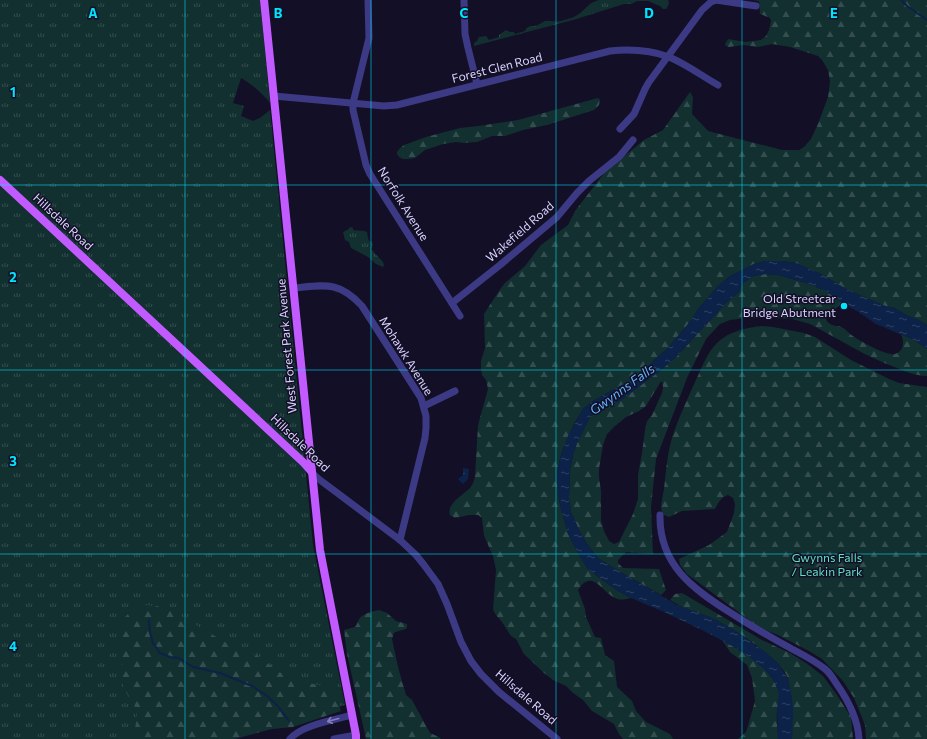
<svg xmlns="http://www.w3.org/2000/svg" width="927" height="739" viewBox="0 0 927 739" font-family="Commissioner,sans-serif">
<defs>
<pattern id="grass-tufts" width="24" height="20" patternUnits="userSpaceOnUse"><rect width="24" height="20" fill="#12302f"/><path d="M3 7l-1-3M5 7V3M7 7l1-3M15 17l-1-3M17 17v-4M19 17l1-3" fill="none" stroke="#344d4e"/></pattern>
<pattern id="forest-firs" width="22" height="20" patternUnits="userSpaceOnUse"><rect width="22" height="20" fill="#12302f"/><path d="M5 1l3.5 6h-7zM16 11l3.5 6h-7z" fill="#344d4e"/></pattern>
<pattern id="water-ripples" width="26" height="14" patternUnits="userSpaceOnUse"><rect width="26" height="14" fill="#0c2248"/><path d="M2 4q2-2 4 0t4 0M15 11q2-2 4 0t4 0" fill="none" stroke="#2f4163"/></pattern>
</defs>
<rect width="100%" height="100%" fill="#130f26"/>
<!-- grass -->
<g fill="url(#grass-tufts)">
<path d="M0,0H260L270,103C263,93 251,84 241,78L233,103L244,106L241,116L253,121L260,118L270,110L313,545L345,705L216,739H0Z"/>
<path d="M599,0H668C670,3 668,6 666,9H663L660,6L648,1H637L631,4H624L573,20L474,46V43L477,41L479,37L486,36L489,40L499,37V35L506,30L510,32H514L515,34L525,31C528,24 532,28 538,25C541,24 544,20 549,21C554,21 557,22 561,21C567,19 574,18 579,14C587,8 588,3 599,0Z"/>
<path d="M350,227L353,228V230C358,231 363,230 367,232L368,238L369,241L372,242L373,245L371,249L383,262L384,265L383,267L376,264L368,257L353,249L351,248L349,242L345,240L343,232L349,229Z"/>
</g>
<!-- forest -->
<g fill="url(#forest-firs)" fill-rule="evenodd">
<path d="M752,0H927V325L919,320L906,315L895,308L885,306L846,289L823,275L796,263L782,261H765L754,264L730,276L718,286L699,308L689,323L667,349L654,360L645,370L636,378L612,390L590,403L583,409L574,424L562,451L559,463L557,473L558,493L561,510L568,533L575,548L587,568L601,579L618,591L631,598C626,599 620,601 615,598C601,591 592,568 578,590L585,609L586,617L595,637L601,638L605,655L614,661L617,687L632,701L636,711L646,722L670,734L673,739H623L619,734L614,724L592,711L583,700L573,693L566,686L553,680L544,673L524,654L516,639L511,636L502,622L496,615L493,610L496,570L493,556L484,536L482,518L478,515H469L455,518L450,515C446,504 463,495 470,488C473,484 474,481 475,476L478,425L488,389L486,380L482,375L481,369V361L485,348L484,314L501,288L505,283L525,266L541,245L568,225L575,211L605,172L644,140L663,130L690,92L693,97L692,114L708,131L782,150H799L804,147L811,139L818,124L828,97L830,81L828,70L822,60L818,56L790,47L772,44L759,47L743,45L729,47L726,46L725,44L728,39L746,42L761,40L766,36L769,30L771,21L770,18L760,14L759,1Z"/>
<path d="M598,98L600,100L599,105L594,110L547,125L523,130L505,136H492L477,142L464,143L456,142L443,144L425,150L415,158L409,159H403L399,157L397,154V152L400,148L404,145L426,137L460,128L478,126L518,120Z"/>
<path d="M765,274L778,275L810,284L826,291L842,303L833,311L827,312C826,316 825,321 829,323C833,327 839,325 843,328C847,330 849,334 853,336C860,341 886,356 895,354C898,353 901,351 902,348C904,343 903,339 901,334L914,340L927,349V376C917,376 906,372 897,368C866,357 839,339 810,324L792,319L772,318H746L730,320L720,324L706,339L687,378L656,459L651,507L653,554L626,552L618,560V563L623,568L659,569L666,590L661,595L617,570L598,558L587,544L579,530L571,512L569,498L570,470L573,455L577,443L590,417L596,411L609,404L620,401L661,370L677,356L727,302L738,293L743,283L754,276ZM662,381L663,387L662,393L652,415L647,421L645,430L642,453L638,475V499L633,514L619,542L614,544L609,541L604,531L601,520V491L599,477V469L603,445L607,434L614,427L626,417L639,411L646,406L660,383Z"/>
<path d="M762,326L773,327L804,333L815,337L851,360L889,379L899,383L927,387V739H866L865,725L854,698L843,681L822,659L809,651L778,635L760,628L687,574L680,565L679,559L709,545L727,532L734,513L735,504L733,498L728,495C721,497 718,503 715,509L682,511L669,517L664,515C658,509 663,497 664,489C666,472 667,455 672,438C678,419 687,400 695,382C702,368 706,354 717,343C729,331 746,328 762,326Z"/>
<path d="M682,593L762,640L790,653L806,663L823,676L837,695L851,717L853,739H792C793,724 791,709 789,693C789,689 789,683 788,678C779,657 733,628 712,618C698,612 683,609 670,600L675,594Z"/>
<path d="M143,605L157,606L174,612L230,645L238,649L247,654L257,655L263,663L271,665L275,667L276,671L308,683L334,688L341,711L293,727L272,729L235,739H128L135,729L137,714L135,707L124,689L122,682V661L119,649L120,639L119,627L123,619L129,613Z"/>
<path d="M379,610L387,613L396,621L407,624V628C403,631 398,630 394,633L392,639L398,667L406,695L412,700L430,733L439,737L441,739H366L347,654L344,630L355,627C357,625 358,620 360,618C364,613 374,611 379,610Z"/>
<path d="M722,640C743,652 772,668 779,692C780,698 778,705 777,711C776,720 778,730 778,739H738L746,732L747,729L755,701L752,678L747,665L730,652Z"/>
</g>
<!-- water -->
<g fill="url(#water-ripples)">
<path d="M765,261H782L796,263L823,275L846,289L885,306L895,308L906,315L919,320L927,325V349L914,340L876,324L857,311L842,303L826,291L810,284L778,275L765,274L754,276L743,283L738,293L727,302L677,356L661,370L620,401L609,404L596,411L590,417L577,443L573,455L570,470L569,498L571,512L579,530L587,544L598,558L617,570L677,605L713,618L734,630L768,654L780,666L788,679L792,697L793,711L792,739H778L777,712L779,693L772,677L762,667L740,650L704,631L664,612L631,598L618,591L601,579L587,568L575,548L568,533L561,510L558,493L557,473L559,463L562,451L568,436L583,409L590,403L612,390L636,378L645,370L654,360L667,349L689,323L699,308L718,286L730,276L754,264Z"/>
<path d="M463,468L469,469L468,479L463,484L458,479L463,475Z"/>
</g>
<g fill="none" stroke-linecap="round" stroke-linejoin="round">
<!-- stream -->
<g stroke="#0c2248" stroke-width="2">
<path d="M901,0L907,6L927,20"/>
<path d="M149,620L150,633L153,643L160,653L170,657L179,658L193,667L220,673L252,686L267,696L277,705L289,721"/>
</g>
<!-- minor -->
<g stroke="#3d3a85" stroke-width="7">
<path d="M368,0L369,38L353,103V110L366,165L370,174L460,316"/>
<path d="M464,0L465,34L468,48L477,84"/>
<path d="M716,0L756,6"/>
<path d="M274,96L384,106L397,105L610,51C630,49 650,50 669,57C686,64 702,76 718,85"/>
<path d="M620,129L634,114L645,89L649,82L702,10L711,2L716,0"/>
<path d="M294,288C325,285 339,281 362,306L421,398L426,416V428L425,438L400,540"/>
<path d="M452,303L500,265L557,217L577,193L589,181L619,157L633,140"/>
<path d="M424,406L455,391"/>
<path d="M311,472L320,480L400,540L416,555L424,565L438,584L447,604L461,642L471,661L481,674L499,692L557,739"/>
<path d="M660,515C659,565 693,589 731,613C748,624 765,634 783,644C797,652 813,659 825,669C830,673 833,678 836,683C848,700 858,718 859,739"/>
<path d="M290,739C301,725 335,720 352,715"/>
<path d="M334,739L356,735"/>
</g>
<!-- major -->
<g stroke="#c25bff" stroke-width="8">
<path d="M264,0L320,550L356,735V739"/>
<path d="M0,180L304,463L311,471"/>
</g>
</g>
<!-- one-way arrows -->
<defs><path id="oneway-shaft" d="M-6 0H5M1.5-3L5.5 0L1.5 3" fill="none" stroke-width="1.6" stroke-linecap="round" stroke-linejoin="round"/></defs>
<use stroke="#837fbc" href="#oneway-shaft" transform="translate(333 720) rotate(165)"/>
<!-- grid -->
<path fill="none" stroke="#00e5ff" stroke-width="1" stroke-opacity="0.55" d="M185,0V739M371,0V739M556,0V739M742,0V739M0,185H927M0,370H927M0,554H927"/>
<!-- markers -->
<circle fill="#00e5ff" stroke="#130f26" stroke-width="1.5" cx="844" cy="306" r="4"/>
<g text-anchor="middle" stroke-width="3" stroke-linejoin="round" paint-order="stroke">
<!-- street labels -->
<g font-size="12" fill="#d9d4ff" stroke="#130f26">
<text transform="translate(497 68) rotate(-14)" y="4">Forest Glen Road</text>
<text transform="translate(403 204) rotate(58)" y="4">Norfolk Avenue</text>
<text transform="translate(63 222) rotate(43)" y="4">Hillsdale Road</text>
<text transform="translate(520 232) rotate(-41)" y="4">Wakefield Road</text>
<text transform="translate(287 346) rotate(-95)" y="4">West Forest Park Avenue</text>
<text transform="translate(406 356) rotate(58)" y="4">Mohawk Avenue</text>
<text transform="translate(300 443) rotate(44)" y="4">Hillsdale Road</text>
<text transform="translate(526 697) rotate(41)" y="4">Hillsdale Road</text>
</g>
<!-- poi labels -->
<g font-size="12" fill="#d9d4ff" stroke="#130f26" text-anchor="end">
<text x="836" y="303">Old Streetcar<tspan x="836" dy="14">Bridge Abutment</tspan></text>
</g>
<!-- park labels -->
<g font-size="12" fill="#5fe0c0" stroke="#130f26">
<text x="827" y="562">Gwynns Falls<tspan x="827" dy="14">/ Leakin Park</tspan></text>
</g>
<!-- water labels -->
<g font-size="13" font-style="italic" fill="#62b6ff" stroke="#130f26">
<text transform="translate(622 389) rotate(-36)" y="5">Gwynns Falls</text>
</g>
</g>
<g font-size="13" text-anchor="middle" font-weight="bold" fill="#00e5ff" stroke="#130f26" stroke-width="3" stroke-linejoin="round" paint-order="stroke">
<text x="93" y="18">A</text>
<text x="278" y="18">B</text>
<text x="464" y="18">C</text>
<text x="649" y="18">D</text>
<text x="834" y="18">E</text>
<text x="13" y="97">1</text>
<text x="13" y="282">2</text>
<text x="13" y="466">3</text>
<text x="13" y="651">4</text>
</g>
</svg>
